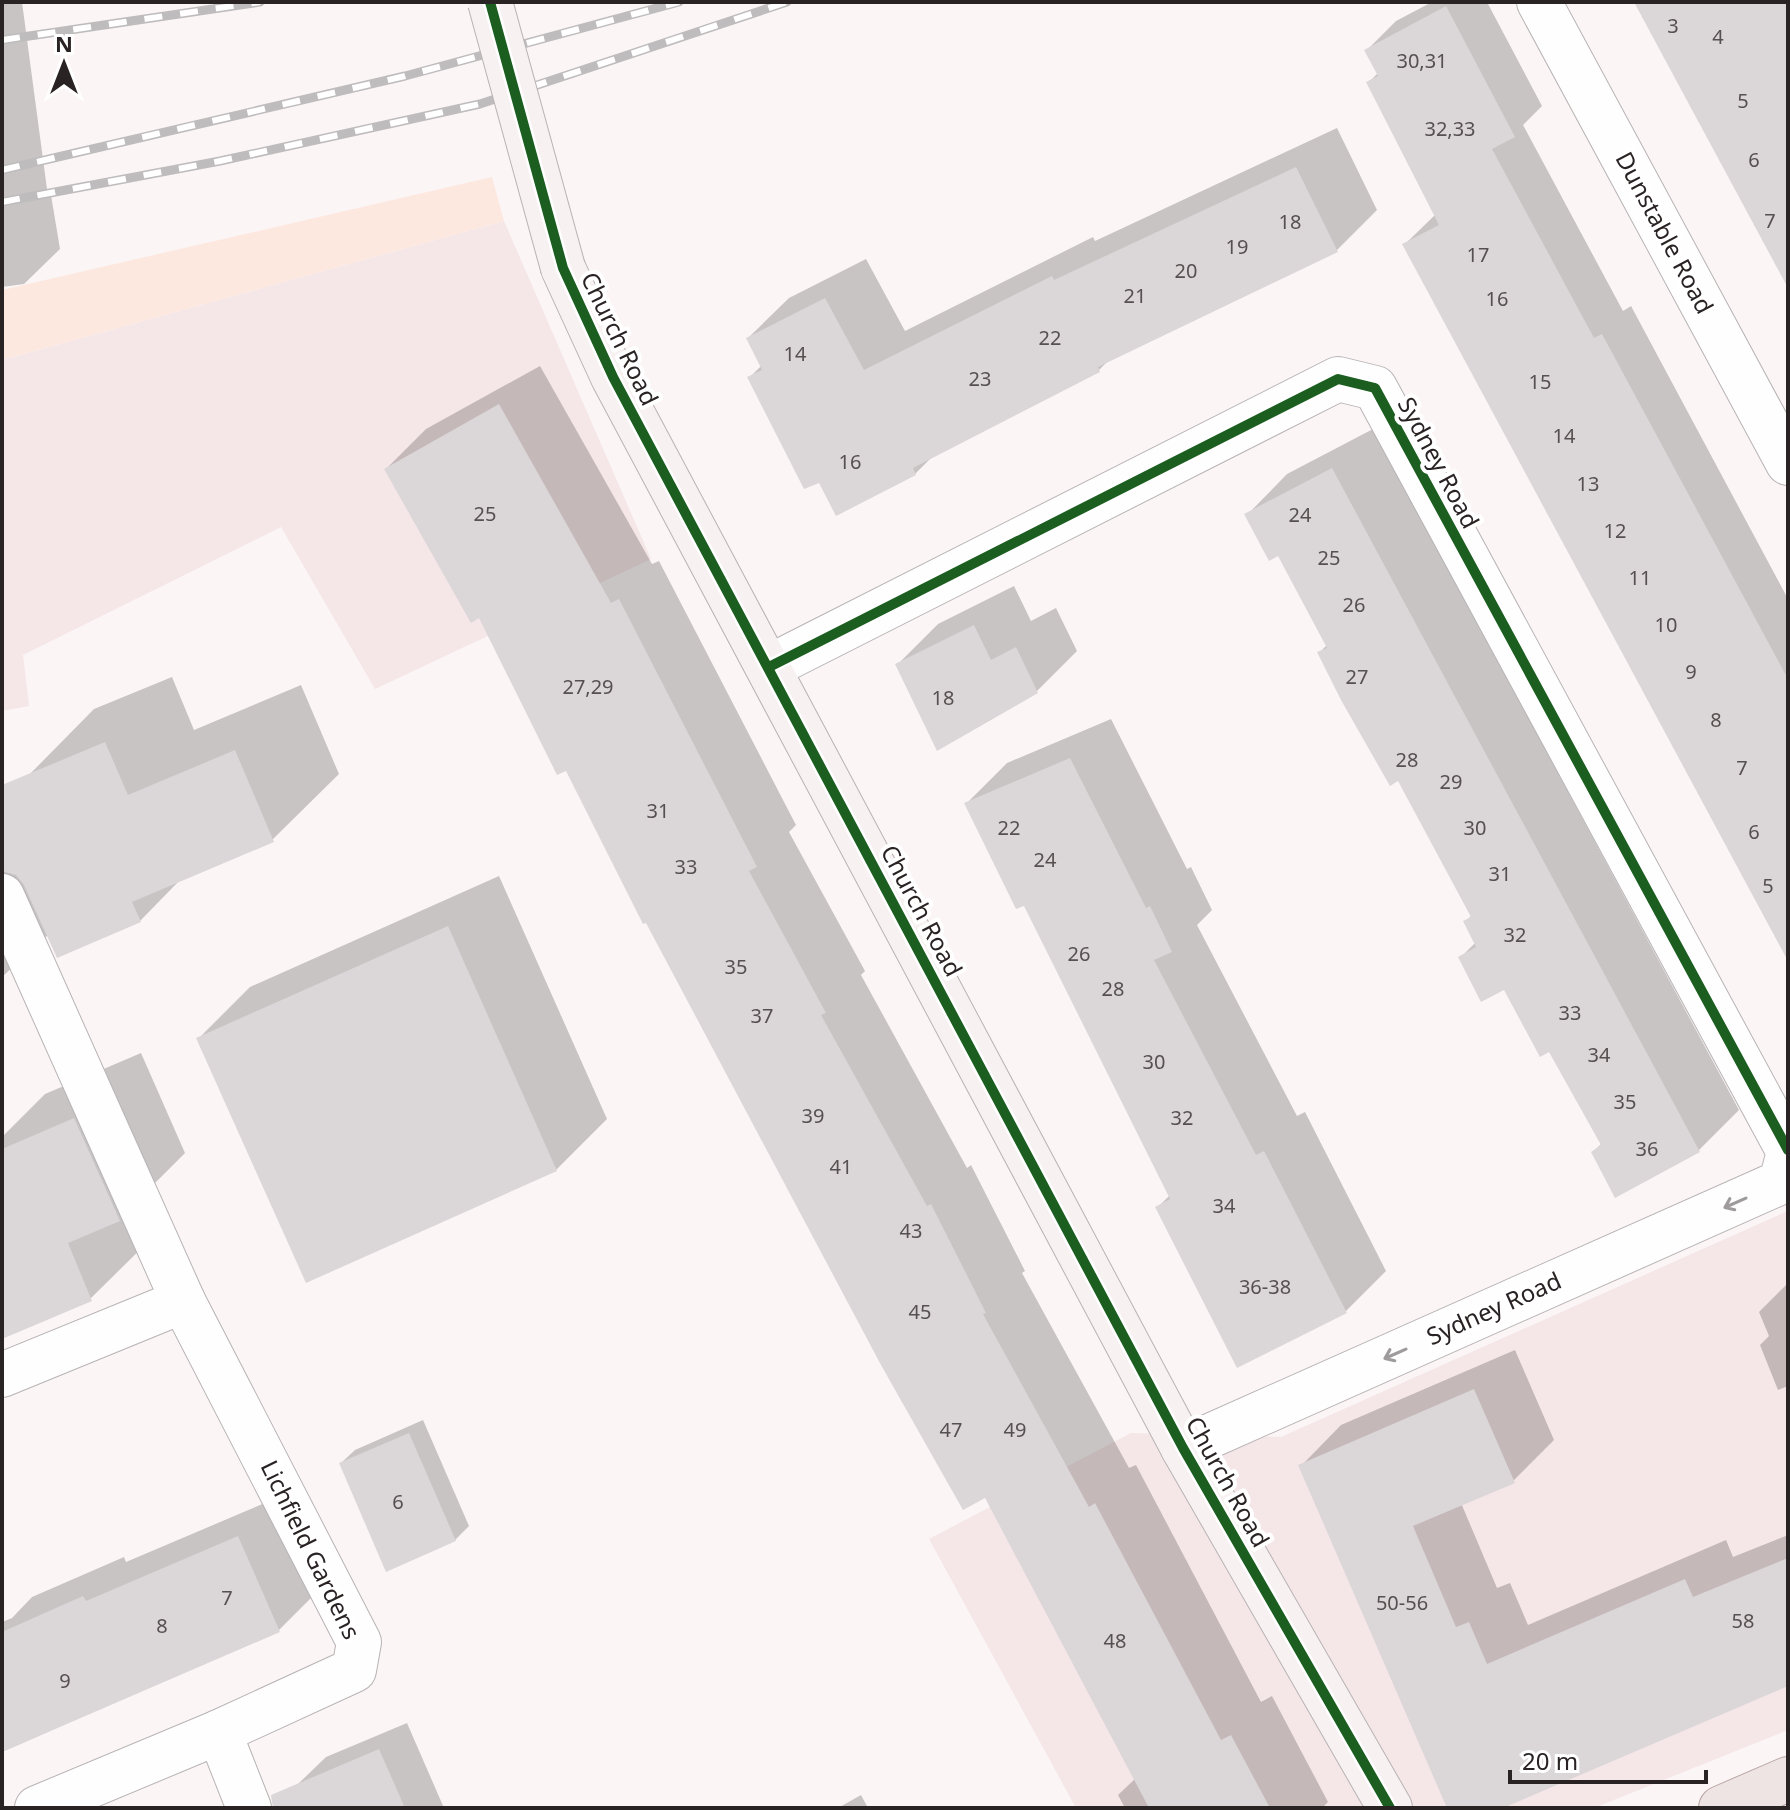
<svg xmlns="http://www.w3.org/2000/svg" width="1790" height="1810" viewBox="0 0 1790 1810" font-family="'Noto Sans',sans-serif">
<rect width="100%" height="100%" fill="#fbf5f6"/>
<!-- built -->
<g fill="#f5e6e8">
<path d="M504,221L651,559L375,689L281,527L23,655L29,706L2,711V360Z"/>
<path d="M1788,1211V1730L1594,1808H1076L929,1539L1131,1433L1281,1437Z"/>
</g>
<!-- green -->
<path fill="#fde8e0" d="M492,177L504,221L2,360V290Z"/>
<!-- shadow -->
<g fill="#0003">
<path d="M2,2H22L47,189H50L60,249L24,284L2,287Z"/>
<path d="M1432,2H1487L1542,106L1523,125L1623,311L1631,306L1788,599V956L1404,245L1436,214L1368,83L1378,73L1367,50L1396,21Z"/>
<path d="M1337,128L1377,210L1337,250L1110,359L1099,370L935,454L915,474L749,378L762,365L748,338L789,298L866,259L905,331L1093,237L1095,241Z"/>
<path d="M540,366L652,564L659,561L796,825L789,832L865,971L861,975L967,1168L971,1165L1025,1271L1022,1273L1129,1468L1136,1465L1261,1702L1272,1696L1328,1802L1322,1808H1125L1118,1795L1136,1778L986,1496L480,616L386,469L426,429Z"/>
<path d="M1373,429L1739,1110L1699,1150L1593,1152L1602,1143L1550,1049L1505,987L1461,957L1476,942L1465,922L1472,915L1399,778L1319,653L1327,645L1278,553L1247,515L1287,474Z"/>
<path d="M1014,586L1031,621L1056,608L1077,651L1037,691L897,665L938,624Z"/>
<path d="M172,677L194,730L301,685L339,774L272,840L182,878L140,921L49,934L2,977V789L28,776L94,709Z"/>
<path d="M1111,719L1187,869L1191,867L1212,910L1197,925L1297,1116L1305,1112L1386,1271L1346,1311L1157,1208L1170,1195L1025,903L967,803L1007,763Z"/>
<path d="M499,876L607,1119L556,1170L199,1038L250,987Z"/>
<path d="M141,1053L185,1153L142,1196L157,1233L90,1299L2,1336V1137L45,1094Z"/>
<path d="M1788,1283V1386L1778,1390L1760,1345L1769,1336L1759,1312Z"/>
<path d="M1515,1350L1554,1440L1513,1481L1461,1503L1497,1588L1510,1583L1528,1625L1726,1540L1733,1557L1788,1535V1662L1498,1808H1449L1301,1466L1341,1425Z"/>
<path d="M423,1420L469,1526L455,1540L341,1463L355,1450Z"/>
<path d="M279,1497L319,1590L279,1630L2,1752V1622L12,1618L32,1597L124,1557L126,1562Z"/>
<path d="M407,1723L444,1808H309L298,1784L326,1757Z"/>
<path d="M861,1795L868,1808H838Z"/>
</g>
<!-- building -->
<g fill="#dbd6d8">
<path d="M1634,2H1788V288L1663,56Z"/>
<path d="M1446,6L1515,137L1492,149L1594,338L1602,334L1788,679V961L1402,244L1439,225L1366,82L1378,76L1364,50Z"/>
<path d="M1296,167L1338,252L1098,367L1100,372L913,468L916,475L836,516L819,483L804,489L747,377L762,370L746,338L825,298L864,370L1052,276L1054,280Z"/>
<path d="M499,404L611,603L619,599L757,867L749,871L826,1013L821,1015L927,1206L931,1204L986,1313L983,1314L1089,1507L1095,1503L1221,1740L1231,1735L1270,1808H1149L985,1498L963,1510L881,1365L646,923L643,924L566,771L557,775L479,618L471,623L384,469Z"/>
<path d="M1332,468L1700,1152L1615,1198L1591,1152L1601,1145L1549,1052L1540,1057L1504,990L1481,1002L1458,957L1476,947L1463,921L1471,917L1398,781L1390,786L1341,700L1317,652L1327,648L1278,556L1269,561L1244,514Z"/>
<path d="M974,625L991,660L1016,647L1038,693L937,751L895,664Z"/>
<path d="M105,742L128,795L235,750L274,842L132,902L141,922L57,958L24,885L16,875L2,871V785Z"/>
<path d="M1070,758L1146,908L1150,906L1172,952L1154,960L1256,1155L1264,1151L1347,1313L1237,1368L1155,1207L1170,1199L1024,906L1016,909L964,803Z"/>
<path d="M448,926L557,1171L306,1283L196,1038Z"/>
<path d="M74,1118L120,1221L68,1243L92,1301L2,1339V1149Z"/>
<path d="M1474,1389L1515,1483L1413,1526L1456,1627L1469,1622L1487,1664L1685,1579L1693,1597L1788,1558V1686L1503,1808H1447L1298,1465Z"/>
<path d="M409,1433L456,1541L386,1572L339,1463Z"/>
<path d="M238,1536L280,1632L2,1752V1632L83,1596L86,1601Z"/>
<path d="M379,1749L405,1808H273L271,1795Z"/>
</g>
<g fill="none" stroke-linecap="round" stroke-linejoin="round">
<defs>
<g id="street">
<path d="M1539,2L1788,463"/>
<path d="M769,667L1338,379L1375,388L1788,1150"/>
<path d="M2,896L183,1301L2,1375"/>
<path d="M183,1301L359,1642L354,1670L219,1732L249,1808"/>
<path d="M1183,1448L1781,1182L1788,1156"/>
<path d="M37,1808L219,1732"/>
</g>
<path id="secondary" d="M563,268L613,377L1183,1448L1390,1808"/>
<path id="primary" d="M1721,1808L1788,1779"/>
</defs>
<!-- street casing -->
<use href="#street" stroke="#b8b3b4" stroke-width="46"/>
<!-- secondary casing -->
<use href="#secondary" stroke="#b8b3b4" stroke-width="46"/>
<!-- primary casing -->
<use href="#primary" stroke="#b8a5a4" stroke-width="46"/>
<!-- street -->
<use href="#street" stroke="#fefefe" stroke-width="44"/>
<!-- secondary -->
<use href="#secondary" stroke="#f7f1f1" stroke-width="44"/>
<!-- primary -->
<use href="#primary" stroke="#eee4e4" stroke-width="44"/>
<defs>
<g id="rail">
<path d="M2,40L260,2"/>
<path d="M2,170L405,76L679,2"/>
<path d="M2,202L220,161L480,104L787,2"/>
</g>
</defs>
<!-- rail casing -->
<use href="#rail" stroke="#bfbcbd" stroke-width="9"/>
<!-- rail -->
<use href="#rail" stroke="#fff" stroke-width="6" stroke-dasharray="18" stroke-linecap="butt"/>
<defs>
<path id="secondary-bridge" d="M490,2L563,268"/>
</defs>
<!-- secondary-bridge casing -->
<use href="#secondary-bridge" stroke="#b8b3b4" stroke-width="46" stroke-linecap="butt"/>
<!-- secondary-bridge -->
<use href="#secondary-bridge" stroke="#f7f1f1" stroke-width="44"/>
<defs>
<g id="cycleway">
<path d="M490,2L563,268L613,377L1183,1448L1390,1808"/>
<path d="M769,667L1338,379L1375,388L1788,1150"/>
</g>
</defs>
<!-- cycleway casing -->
<use href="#cycleway" stroke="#fff" stroke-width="15"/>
<!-- cycleway -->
<use href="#cycleway" stroke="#1b5e20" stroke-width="10"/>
</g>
<!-- one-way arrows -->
<defs><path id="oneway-shaft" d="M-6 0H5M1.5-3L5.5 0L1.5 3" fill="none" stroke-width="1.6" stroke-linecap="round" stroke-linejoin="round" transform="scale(2)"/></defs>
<g stroke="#9f9b9c">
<use href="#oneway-shaft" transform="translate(1735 1203) rotate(156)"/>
<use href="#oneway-shaft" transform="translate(1395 1354) rotate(156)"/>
</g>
<g text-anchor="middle" stroke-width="8" stroke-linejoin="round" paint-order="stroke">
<!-- number labels -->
<g font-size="20" fill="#565051">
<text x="1673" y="33">3</text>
<text x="1718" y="44">4</text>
<text x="1422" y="68">30,31</text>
<text x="1743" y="108">5</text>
<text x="1450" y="136">32,33</text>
<text x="1754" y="167">6</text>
<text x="1770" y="228">7</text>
<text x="1290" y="229">18</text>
<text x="1237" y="254">19</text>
<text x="1478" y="262">17</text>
<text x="1186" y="278">20</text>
<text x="1135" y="303">21</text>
<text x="1497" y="306">16</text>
<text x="1050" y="345">22</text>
<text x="795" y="361">14</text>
<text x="980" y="386">23</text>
<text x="1540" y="389">15</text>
<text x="1564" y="443">14</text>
<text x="850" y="469">16</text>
<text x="1588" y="491">13</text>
<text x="485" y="521">25</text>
<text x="1300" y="522">24</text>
<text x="1615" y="538">12</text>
<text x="1329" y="565">25</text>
<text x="1640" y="585">11</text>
<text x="1354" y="612">26</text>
<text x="1666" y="632">10</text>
<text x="1691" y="679">9</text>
<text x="1357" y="684">27</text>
<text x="588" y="694">27,29</text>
<text x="943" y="705">18</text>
<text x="1716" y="727">8</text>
<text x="1407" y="767">28</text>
<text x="1742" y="775">7</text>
<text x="1451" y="789">29</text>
<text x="658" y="818">31</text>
<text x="1009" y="835">22</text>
<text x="1475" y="835">30</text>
<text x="1754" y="839">6</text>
<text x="1045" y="867">24</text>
<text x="686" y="874">33</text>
<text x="1500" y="881">31</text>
<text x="1768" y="893">5</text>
<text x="1515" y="942">32</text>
<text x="1079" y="961">26</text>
<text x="736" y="974">35</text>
<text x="1113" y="996">28</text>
<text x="1570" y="1020">33</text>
<text x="762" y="1023">37</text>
<text x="1599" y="1062">34</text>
<text x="1154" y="1069">30</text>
<text x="1625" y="1109">35</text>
<text x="813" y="1123">39</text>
<text x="1182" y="1125">32</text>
<text x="1647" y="1156">36</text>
<text x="841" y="1174">41</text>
<text x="1224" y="1213">34</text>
<text x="911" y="1238">43</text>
<text x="1265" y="1294">36-38</text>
<text x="920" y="1319">45</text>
<text x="951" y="1437">47</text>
<text x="1015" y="1437">49</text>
<text x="398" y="1509">6</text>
<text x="227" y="1605">7</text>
<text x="1402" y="1610">50-56</text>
<text x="1743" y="1628">58</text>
<text x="162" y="1633">8</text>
<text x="1115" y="1648">48</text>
<text x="65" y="1688">9</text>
</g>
<!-- street labels -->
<g font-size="24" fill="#2a2324" stroke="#fff">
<text transform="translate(1664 233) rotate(62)" y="8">Dunstable Road</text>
<text transform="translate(619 339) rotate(64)" y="8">Church Road</text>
<text transform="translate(1438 463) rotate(62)" y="8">Sydney Road</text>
<text transform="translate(921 911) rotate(62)" y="8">Church Road</text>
<text transform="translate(1494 1309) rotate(-24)" y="8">Sydney Road</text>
<text transform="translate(1227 1482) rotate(61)" y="8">Church Road</text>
<text transform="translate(310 1550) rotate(64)" y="8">Lichfield Gardens</text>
</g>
</g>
<!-- border -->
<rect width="1790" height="1810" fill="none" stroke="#2a2324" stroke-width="8"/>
<!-- north arrow -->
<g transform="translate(64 64)" stroke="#ffffff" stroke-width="6" paint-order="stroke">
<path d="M0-6L14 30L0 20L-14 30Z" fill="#2a2324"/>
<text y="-12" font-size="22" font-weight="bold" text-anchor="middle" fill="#2a2324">N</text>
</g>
<!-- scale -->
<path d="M1510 1770v12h196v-12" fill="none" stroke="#2a2324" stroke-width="4"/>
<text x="1522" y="1770" font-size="24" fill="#2a2324" stroke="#ffffff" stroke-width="6" paint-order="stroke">20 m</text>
</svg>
